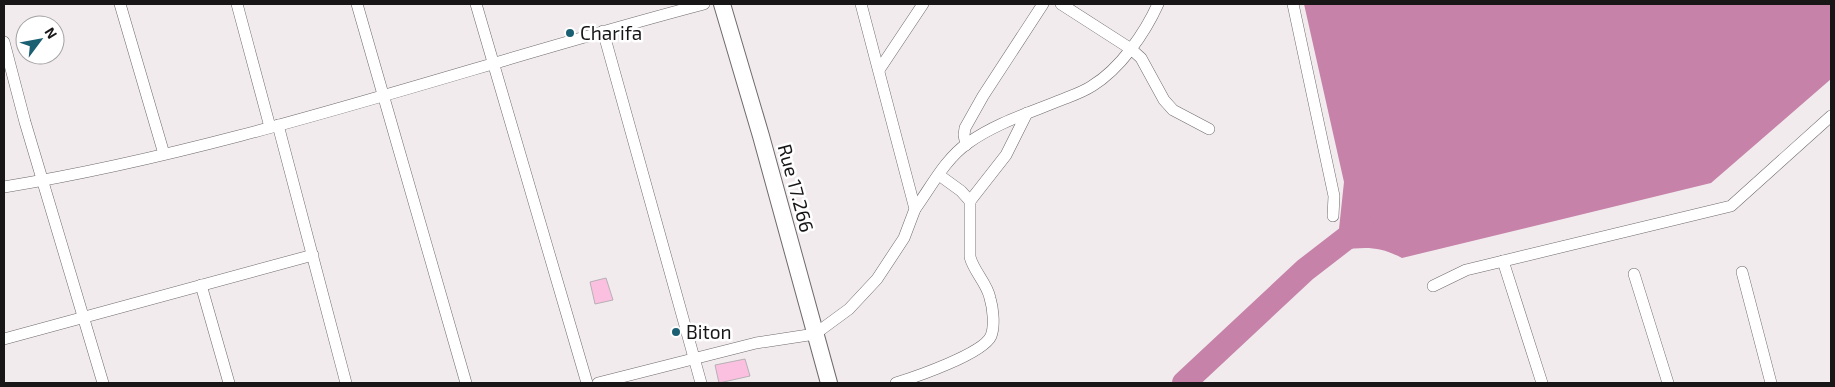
<svg xmlns="http://www.w3.org/2000/svg" width="1835" height="387" viewBox="0 0 1835 387" font-family="'Exo 2',sans-serif">
<rect width="100%" height="100%" fill="#f1ebee"/>
<!-- water -->
<path fill="#c682a8" d="M1304,4H1831V79L1711,183L1402,258C1379,246 1366,247 1341,250L1333,239L1339,229L1344,182Z"/>
<g fill="none" stroke-linecap="round" stroke-linejoin="round">
<!-- river -->
<path stroke="#c682a8" stroke-width="24" d="M1184,383L1305,270L1362,226"/>
</g>
<!-- building -->
<g fill="#fbc0e0" stroke="#b7b0b4">
<path d="M606,278L613,300L595,304L590,282Z"/>
<path d="M745,359L750,376L719,383L715,365Z"/>
</g>
<g fill="none" stroke-linecap="round" stroke-linejoin="round">
<defs>
<g id="street">
<path d="M120,4L164,154"/>
<path d="M237,4L270,127"/>
<path d="M357,4L466,383"/>
<path d="M476,4L587,383"/>
<path d="M1061,4L1131,49L1141,58L1164,100L1173,110L1209,129"/>
<path d="M1293,4L1334,196L1333,216"/>
<path d="M603,31L701,383"/>
<path d="M4,42L25,122L103,383"/>
<path d="M879,70L923,4"/>
<path d="M278,125L346,383"/>
<path d="M966,145L964,135L965,128L983,96L1043,4"/>
<path d="M4,187C242,148 471,65 704,4"/>
<path d="M970,201L1006,155L1027,113"/>
<path d="M915,209C931,187 945,159 968,143C996,123 1029,113 1061,100C1071,96 1083,92 1092,86C1120,69 1145,33 1158,4"/>
<path d="M1503,261L1542,383"/>
<path d="M1742,272L1771,383"/>
<path d="M1634,274L1668,383"/>
<path d="M201,285L229,383"/>
<path d="M1433,286L1466,270L1731,206L1831,116"/>
<path d="M4,339L313,255"/>
<path d="M598,383L756,343L815,334L849,309L877,279L904,238L915,209L861,4"/>
<path d="M896,383C915,377 983,354 991,336C995,326 993,308 990,298C987,283 974,272 970,257V201L961,191L939,175"/>
</g>
<path id="secondary" d="M722,4L761,136L829,383"/>
</defs>
<!-- street casing -->
<use href="#street" stroke="#6f696c" stroke-width="12"/>
<!-- secondary casing -->
<use href="#secondary" stroke="#6f696c" stroke-width="18"/>
<!-- street -->
<use href="#street" stroke="#fff" stroke-width="11"/>
<!-- secondary -->
<use href="#secondary" stroke="#fff" stroke-width="16"/>
</g>
<!-- markers -->
<g fill="#1b5f72" stroke="#fff" stroke-width="2">
<circle cx="570" cy="33" r="5"/>
<circle cx="676" cy="332" r="5"/>
</g>
<g text-anchor="middle" stroke-width="5" stroke-linejoin="round" paint-order="stroke">
<!-- poi labels -->
<g font-size="19" fill="#181617" stroke="#fff" text-anchor="start">
<text x="580" y="40">Charifa</text>
<text x="686" y="339">Biton</text>
</g>
<!-- street labels -->
<g font-size="19" fill="#181617" stroke="#fff">
<text transform="translate(796 188) rotate(75)" y="7">Rue 17.266</text>
</g>
</g>
<!-- border -->
<rect width="1835" height="387" fill="none" stroke="#181617" stroke-width="10"/>
<!-- north arrow -->
<g transform="translate(40 40) rotate(58)"><circle r="24" fill="#ffffff" stroke="#a3a2a2"/>
<path d="M0-4L9 19L0 12L-9 19Z" fill="#1b5f72"/>
<text y="-8" font-size="14" font-weight="bold" text-anchor="middle" fill="#181617">N</text>
</g>
</svg>
